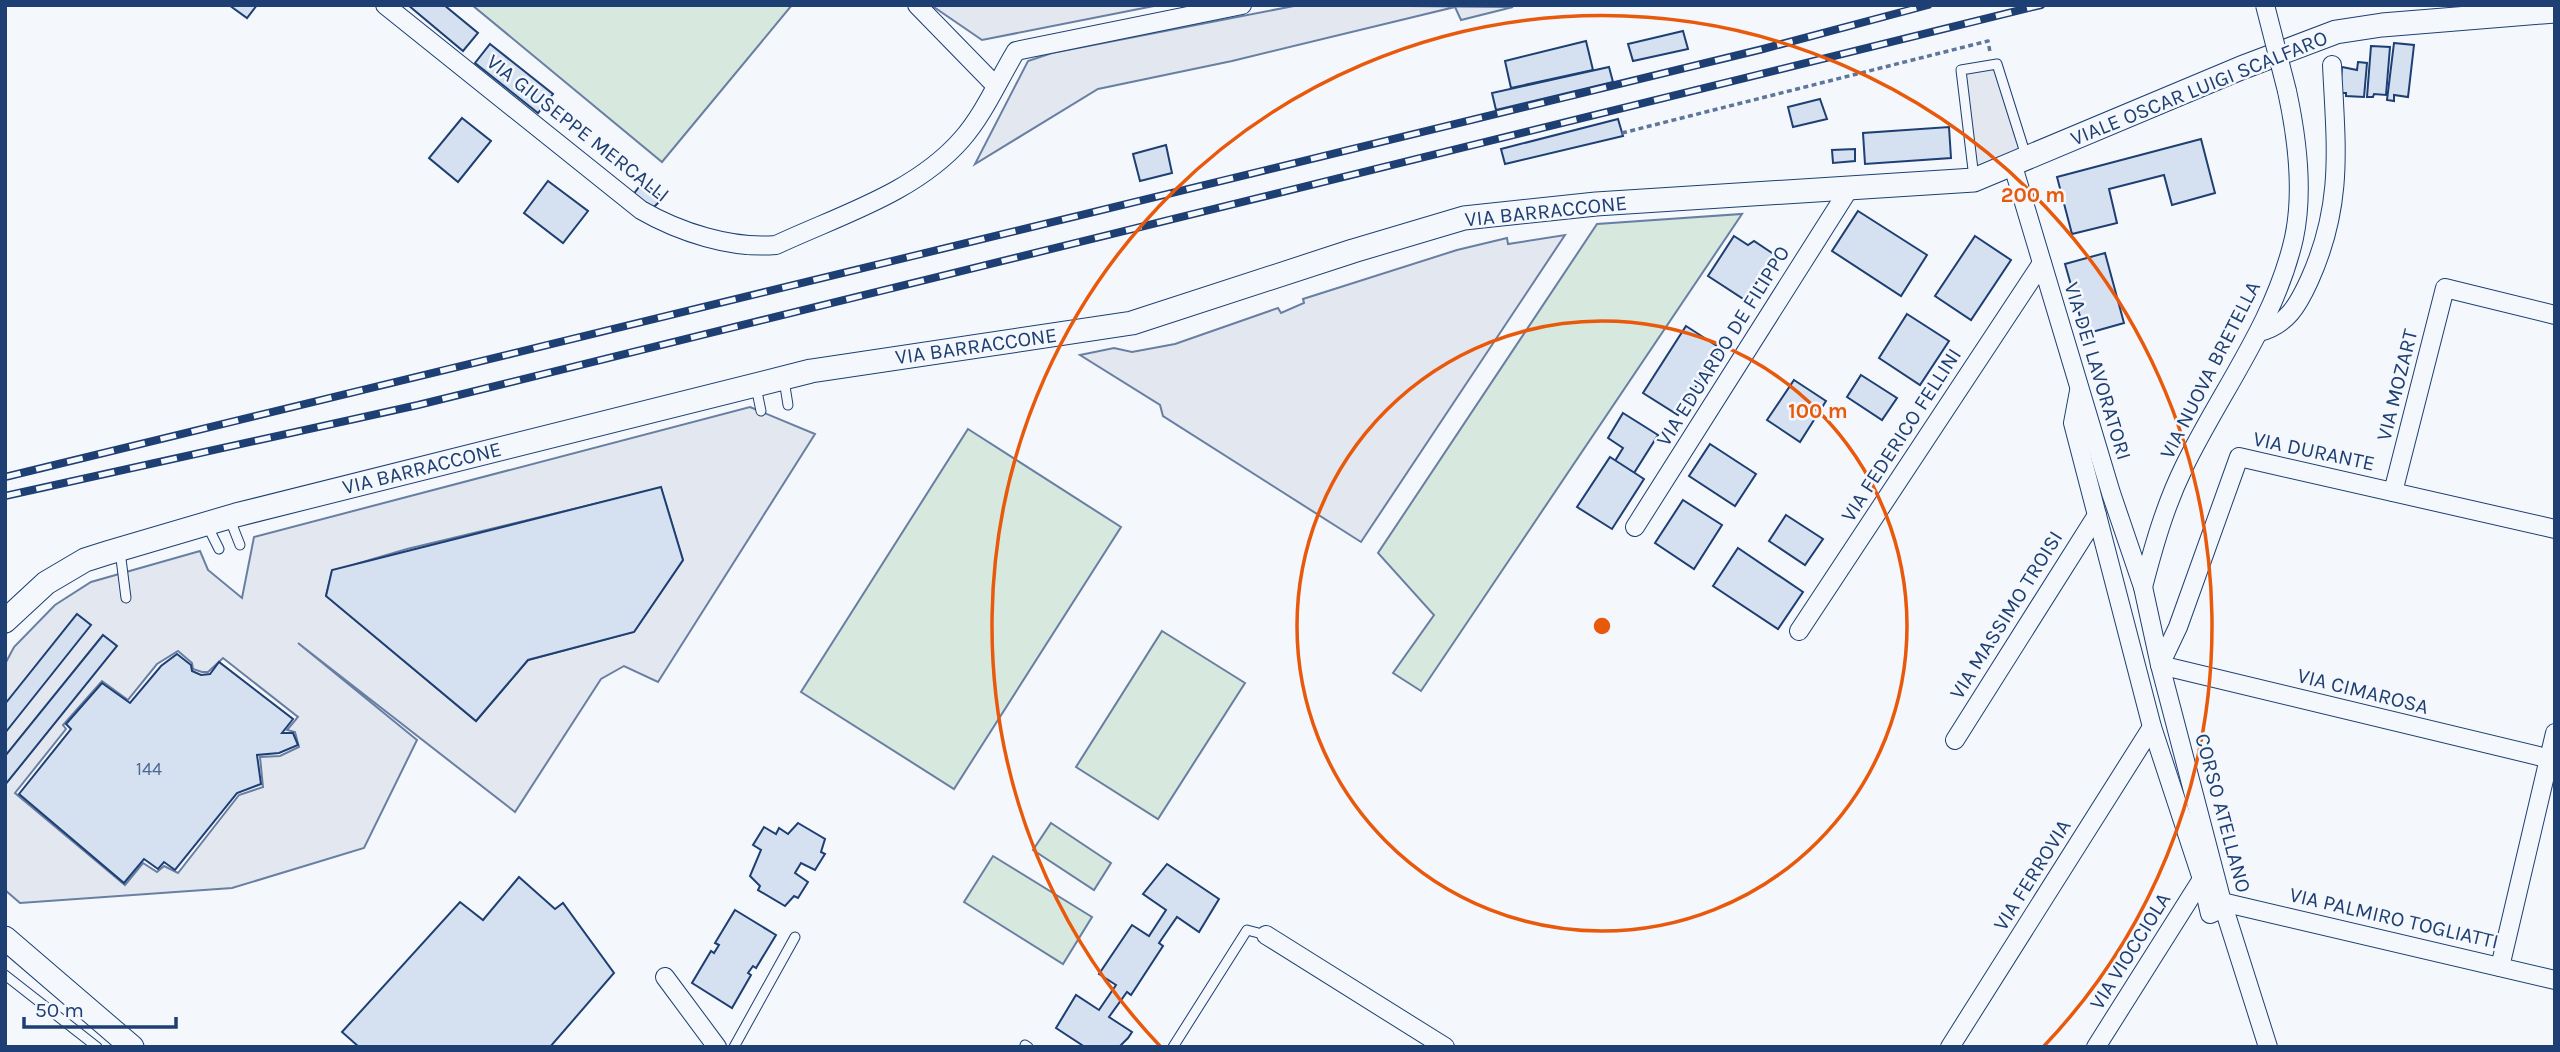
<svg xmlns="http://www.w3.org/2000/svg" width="2560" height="1052" viewBox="0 0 2560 1052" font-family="Karla,sans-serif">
<rect width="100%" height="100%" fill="#f4f7fb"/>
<!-- green -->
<g fill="#d7e8df" stroke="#687fa3" stroke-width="2">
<path d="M472,5H792L662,162Z"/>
<path d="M1742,214L1421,691L1393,673L1434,615L1378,553L1597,224Z"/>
<path d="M968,429L1121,527L954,789L801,692Z"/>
<path d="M1162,631L1245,683L1158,819L1076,767Z"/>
<path d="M1051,823L1111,863L1094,890L1033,850Z"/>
<path d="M993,856L1092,917L1063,964L964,902Z"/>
</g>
<!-- parking -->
<g fill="#e3e8f0" stroke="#687fa3" stroke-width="2" fill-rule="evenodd">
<path d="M931,5H1159L982,40Z"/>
<path d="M1299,5L1513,7L1461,20L1455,7L1232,61L1098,89L975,164L1028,61L1052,53Z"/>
<path d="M1995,65L2023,153L1975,172L1962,72Z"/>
<path d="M1565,235L1361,542L1163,416L1160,405L1080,355L1114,348L1132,352L1175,344L1278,308L1281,313L1304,303L1303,299L1457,250L1507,238L1508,244Z"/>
<path d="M750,407L815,434L658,682L624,666L601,679L515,812L298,643L417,740L364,848L232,888L20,903L5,890V664L14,647L55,605L91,582L200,551L208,570L242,598L254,537ZM661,488L683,560L634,632L528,660L476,721L326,596L332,571L407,549ZM178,651L192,663L193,669L202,672H208L223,658L298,717L287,730L295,732L299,747L280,756L260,757L263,787L239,795L178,873L164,866L157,872L143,863L125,885L15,793L66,729L63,725L102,681L128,700L157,664Z"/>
</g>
<!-- building -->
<g fill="#d5e0f0" stroke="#1d3f73" stroke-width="2">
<path d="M229,5H257L247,18Z"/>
<path d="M408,5H444L478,33L463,51Z"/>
<path d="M1683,31L1688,49L1633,61L1628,44Z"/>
<path d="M1586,41L1593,70L1511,88L1505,61Z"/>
<path d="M2394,43L2414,45L2408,97L2394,95V101L2387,100Z"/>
<path d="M490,44L553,94L538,113L475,63Z"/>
<path d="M2371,46L2390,47L2386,95L2374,94L2373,97H2367Z"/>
<path d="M2358,62L2367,63L2364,97L2346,96V93H2340L2342,67L2357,70Z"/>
<path d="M1609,67L1613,82L1496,110L1492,93Z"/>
<path d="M1820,99L1827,119L1793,127L1788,107Z"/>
<path d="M462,118L491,141L458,182L429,158Z"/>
<path d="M1618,119L1623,136L1505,164L1501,149Z"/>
<path d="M1949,127L1951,158L1865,164L1863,133Z"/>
<path d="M2201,139L2215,193L2172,205L2164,175L2109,189L2117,223L2072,234L2057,177Z"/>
<path d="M1166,145L1172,173L1140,181L1133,154Z"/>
<path d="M1855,149V161L1833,163L1832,150Z"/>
<path d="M548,181L588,211L563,243L524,213Z"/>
<path d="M643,182L663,198L651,210L632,196Z"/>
<path d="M1858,211L1927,255L1901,296L1832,251Z"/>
<path d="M1734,236L1748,245L1754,241L1775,255L1745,300L1708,276Z"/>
<path d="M1975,236L2011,260L1971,320L1935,296Z"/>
<path d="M2105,253L2124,323L2085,334L2065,264Z"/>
<path d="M1907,314L1949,341L1920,385L1879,358Z"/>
<path d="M1686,326L1720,348L1678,415L1643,393Z"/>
<path d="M1861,375L1897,398L1882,420L1847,397Z"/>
<path d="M1794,380L1826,401L1800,442L1767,420Z"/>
<path d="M1623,413L1658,435L1634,473L1615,461L1623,448L1608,438Z"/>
<path d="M1710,444L1756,474L1735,506L1689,476Z"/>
<path d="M1610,457L1644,479L1612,529L1577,507Z"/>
<path d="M661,487L683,560L634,632L528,660L476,721L326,596L332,570Z"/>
<path d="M1683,500L1722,525L1694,569L1655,543Z"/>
<path d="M1786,515L1823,539L1805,565L1769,541Z"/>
<path d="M1738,548L1803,592L1778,629L1713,586Z"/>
<path d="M77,614L91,625L5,733V704Z"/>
<path d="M103,635L117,646L5,785V756Z"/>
<path d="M177,654L191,665L192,671L201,675L210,674L219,662L293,719L282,733H293L298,745L279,753L257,755L261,784L237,793L175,870L164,862L158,869L144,859L124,883L19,794L71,729L66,724L102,683L130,703L161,666Z"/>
<path d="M798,823L825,839L821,852L825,854L815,870L801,863L795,873L808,882L798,898L794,896L785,906L758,890L760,886L750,876L761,850L753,845L764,827L776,834L779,828L788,834Z"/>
<path d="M1167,864L1219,899L1199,932L1177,917L1159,943L1163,946L1131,995L1127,992L1109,1017L1132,1032L1128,1038L1119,1047H1085L1056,1028L1076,995L1099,1010L1116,985L1099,974L1132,925L1149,936L1166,910L1143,894Z"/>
<path d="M519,877L555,909L563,903L614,973L550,1047H359L342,1032L460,902L483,920Z"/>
<path d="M735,910L776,935L756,968L753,966L748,973L751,975L732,1008L692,983L711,951L714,953L719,945L715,943Z"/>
</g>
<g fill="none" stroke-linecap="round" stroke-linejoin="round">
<defs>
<g id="service">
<path d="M1974,178L1961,70L1997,64L2027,159"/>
<path d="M784,380L788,405"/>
<path d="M756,387L761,411"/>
<path d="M229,517L240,545"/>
<path d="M207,525L219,549"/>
<path d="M120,551L126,598"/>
<path d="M5,975L97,1047"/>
<path d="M1025,1045L1028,1047"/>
<path d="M734,1047L795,937"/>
<path d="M1173,1047L1247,930L1266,935"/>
</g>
<g id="minor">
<path d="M385,5L641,210C679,232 731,249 776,245C840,215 915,193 962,139C984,114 999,79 1016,51L1242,5"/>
<path d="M917,5L995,85"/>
<path d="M2013,166L2111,493L2143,587L2160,665L2222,902L2268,1047"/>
<path d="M2259,332C2287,325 2298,305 2309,281C2344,204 2336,147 2332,65"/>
<path d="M2079,391L2073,423L2152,727L2202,879L2210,914L2219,910L2222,902L2555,980"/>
<path d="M2393,492L2445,288L2555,315"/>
<path d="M1635,527L1849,189"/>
<path d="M2555,529L2239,457L2178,627L2160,665L2555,760"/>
<path d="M2143,587C2154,545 2165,506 2184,467C2221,391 2275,322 2294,238C2304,191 2297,137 2287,91"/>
<path d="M1799,631L2042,263"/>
<path d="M1955,740L2097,515"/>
<path d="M1266,935L1445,1047"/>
<path d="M2500,967L2555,733"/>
<path d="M665,977L717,1047"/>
<path d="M1950,1047L2152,727"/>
<path d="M2096,1047L2202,879"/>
</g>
<g id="tertiary">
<path d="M5,621L46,583L85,560L107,553L236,515L811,371L1132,323L1353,251L1464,218L1596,204L1974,180L2241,68L2336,32L2382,25L2555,11"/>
<path d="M5,938L132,1047"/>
</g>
</defs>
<!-- service casing -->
<use href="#service" stroke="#1d3f73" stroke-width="11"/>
<!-- minor casing -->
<use href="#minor" stroke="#1d3f73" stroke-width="20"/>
<!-- tertiary casing -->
<use href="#tertiary" stroke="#1d3f73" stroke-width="25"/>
<!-- path -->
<path stroke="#5e769c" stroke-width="3.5" stroke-dasharray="5 3.5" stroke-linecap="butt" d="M1622,133L1988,41L1990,52"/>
<!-- service -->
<use href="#service" stroke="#f4f7fb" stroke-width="9"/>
<!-- minor -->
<use href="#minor" stroke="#f4f7fb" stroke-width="18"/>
<!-- tertiary -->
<use href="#tertiary" stroke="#f4f7fb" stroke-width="23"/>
<defs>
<g id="rail">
<path d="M5,477L1763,49L1928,5"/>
<path d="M5,496L418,405L2041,5"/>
</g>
</defs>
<!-- rail casing -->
<use href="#rail" stroke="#1d3f73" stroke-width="8"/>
<!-- rail -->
<use href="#rail" stroke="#f4f7fb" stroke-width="5" stroke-dasharray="16" stroke-linecap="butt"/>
<defs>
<path id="minor-bridge" d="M2265,5L2287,91"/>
</defs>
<!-- minor-bridge casing -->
<use href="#minor-bridge" stroke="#1d3f73" stroke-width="20" stroke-linecap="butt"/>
<!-- minor-bridge -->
<use href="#minor-bridge" stroke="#f4f7fb" stroke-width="18"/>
</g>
<!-- distance rings -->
<g fill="none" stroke="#e8590c" stroke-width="3.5">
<circle cx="1602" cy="626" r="305"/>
<path d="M1160 1046A610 610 0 1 1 2044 1046"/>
</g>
<g text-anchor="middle" stroke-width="5" stroke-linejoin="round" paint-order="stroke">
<!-- number labels -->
<g font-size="18" fill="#4b6792">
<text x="149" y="775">144</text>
</g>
<!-- street labels -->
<g font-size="21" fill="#1d3f73" stroke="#f4f7fb">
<text transform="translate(2199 88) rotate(-22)" y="7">VIALE OSCAR LUIGI SCALFARO</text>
<text transform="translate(578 128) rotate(38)" y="7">VIA GIUSEPPE MERCALLI</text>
<text transform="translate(1546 211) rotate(-6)" y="7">VIA BARRACCONE</text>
<text transform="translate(976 346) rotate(-8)" y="7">VIA BARRACCONE</text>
<text transform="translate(1723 346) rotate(-58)" y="7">VIA EDUARDO DE FILIPPO</text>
<text transform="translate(2210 370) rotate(-63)" y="7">VIA NUOVA BRETELLA</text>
<text transform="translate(2098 371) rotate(73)" y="7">VIA DEI LAVORATORI</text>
<text transform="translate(2397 385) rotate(-76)" y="7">VIA MOZART</text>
<text transform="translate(1901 435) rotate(-57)" y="7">VIA FEDERICO FELLINI</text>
<text transform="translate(2314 451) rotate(12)" y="7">VIA DURANTE</text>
<text transform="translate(422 468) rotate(-14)" y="7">VIA BARRACCONE</text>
<text transform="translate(2006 615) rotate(-58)" y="7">VIA MASSIMO TROISI</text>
<text transform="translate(2363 691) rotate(14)" y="7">VIA CIMAROSA</text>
<text transform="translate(2223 813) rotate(75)" y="7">CORSO ATELLANO</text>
<text transform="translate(2032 875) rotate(-58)" y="7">VIA FERROVIA</text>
<text transform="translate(2394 918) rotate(13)" y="7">VIA PALMIRO TOGLIATTI</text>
<text transform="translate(2130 951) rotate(-58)" y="7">VIA VIOCCIOLA</text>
</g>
</g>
<circle cx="1602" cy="626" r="10" fill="#e8590c" stroke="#f4f7fb" stroke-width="3.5"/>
<g font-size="21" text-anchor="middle" font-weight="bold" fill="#e8590c" stroke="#f4f7fb" stroke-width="5" stroke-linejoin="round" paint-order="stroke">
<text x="2033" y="202">200 m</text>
<text x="1818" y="418">100 m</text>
</g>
<!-- border -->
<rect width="2560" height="1052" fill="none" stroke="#1d3f73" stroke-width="14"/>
<!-- scale -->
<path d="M24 1017v10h152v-10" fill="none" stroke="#1d3f73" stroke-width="3.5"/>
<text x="35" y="1017" font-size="21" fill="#1d3f73" stroke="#f4f7fb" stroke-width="5" paint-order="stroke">50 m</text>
</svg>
